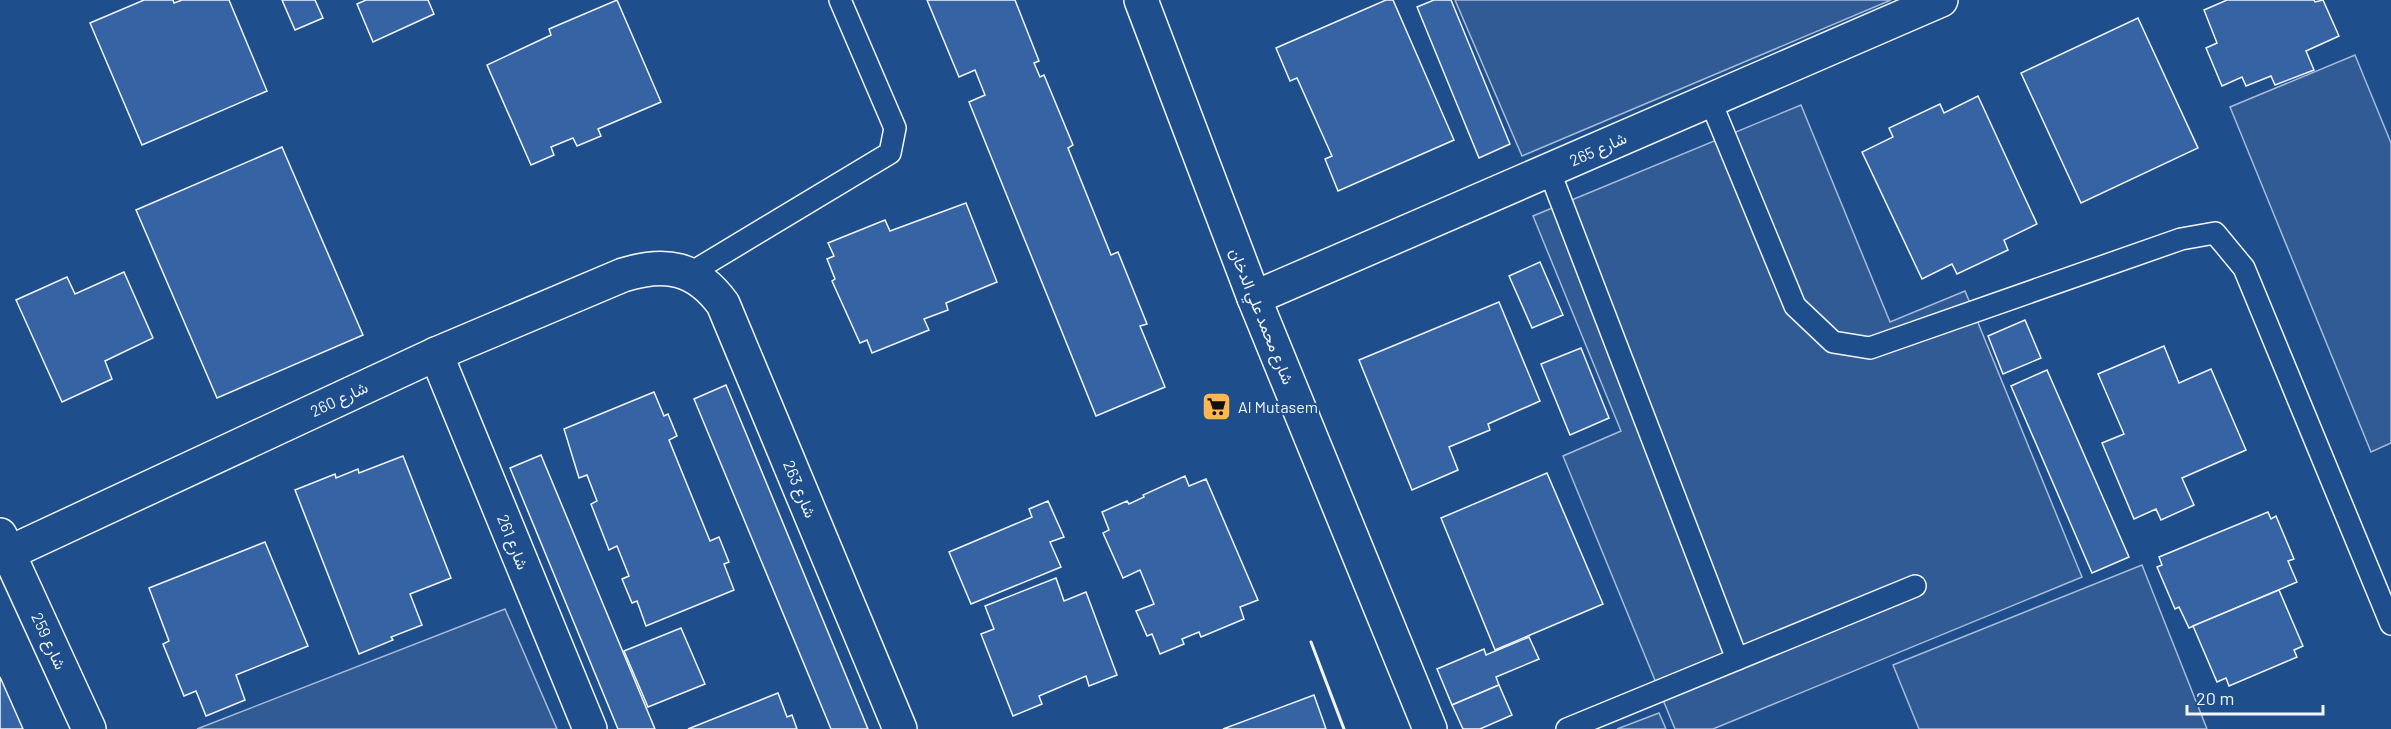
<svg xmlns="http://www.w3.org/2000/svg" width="2391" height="729" viewBox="0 0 2391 729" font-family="Barlow,Vazirmatn,sans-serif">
<rect width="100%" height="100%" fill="#1f4e8c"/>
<!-- parking -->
<g fill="#305b95" stroke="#a8bbd7" stroke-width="1.5">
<path d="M1455,0H1891L1522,156Z"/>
<path d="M2355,55L2391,143V443L2371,452L2230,107Z"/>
<path d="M1801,105L1890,322L1965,291L2082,577L1713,729H1675L1563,456L1621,431L1533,216Z"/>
<path d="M2142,565L2207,729H1919L1893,665Z"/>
<path d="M505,609L557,729H197Z"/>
<path d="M1659,713L1666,729H1617Z"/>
</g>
<!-- building -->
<g fill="#3563a3" stroke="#f2f6ff" stroke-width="1.5">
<path d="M144,0H173L174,3L182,0H229L267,91L142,145L90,23Z"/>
<path d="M282,0H315L323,18L295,30Z"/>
<path d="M366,0H428L434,14L373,42L357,4Z"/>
<path d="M617,0L661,102L598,129L601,136L577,146L573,138L551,147L554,155L531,165L487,65L551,35L549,29Z"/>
<path d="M927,0H1015L1039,61L1034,63L1040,77L1044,75L1073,145L1068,148L1111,255L1118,252L1147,324L1140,326L1165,387L1096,416L969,102L985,95L975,70L959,77Z"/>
<path d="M1386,0H1393L1454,140L1338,191L1325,159L1332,156L1297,78L1290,81L1276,48Z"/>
<path d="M1434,0H1451L1510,144L1479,158L1417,7Z"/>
<path d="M2227,0H2314L2315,2L2323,0L2339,36L2306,51L2314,70L2275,85L2271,76L2246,86L2242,77L2222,86L2206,48L2217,43L2204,10Z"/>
<path d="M2138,18L2198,148L2081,203L2021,73Z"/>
<path d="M1978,96L2037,224L2004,240L2008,250L1957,274L1952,264L1922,279L1862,152L1893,137L1889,128L1940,104L1944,113Z"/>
<path d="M282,147L363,335L217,398L136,210Z"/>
<path d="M966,203L997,282L946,303L948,310L924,319L929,330L872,353L867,340L860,343L832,281L835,279L827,259L834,256L828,243L885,220L890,231Z"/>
<path d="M1540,262L1563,315L1532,328L1509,276Z"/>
<path d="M124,272L153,338L105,361L112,379L62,402L16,300L67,277L75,294Z"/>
<path d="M1499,302L1540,401L1488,424L1490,430L1449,447L1458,470L1412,490L1359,360Z"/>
<path d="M2025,320L2041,358L2003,374L1988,336Z"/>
<path d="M2164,346L2179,383L2211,369L2246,450L2182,478L2194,505L2161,520L2156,509L2134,519L2102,443L2124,434L2098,374Z"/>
<path d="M1581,348L1609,418L1570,435L1541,364Z"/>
<path d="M2047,370L2129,557L2092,573L2011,386Z"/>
<path d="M726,385L868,729H831L694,399Z"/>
<path d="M654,392L664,416L668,414L677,436L669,440L710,541L719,537L729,562L724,564L734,590L646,626L637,601L632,603L622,579L629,576L617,546L609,550L591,504L597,501L587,475L579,478L564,429Z"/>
<path d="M541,455L655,729H618L510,468Z"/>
<path d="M403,456L451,578L410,594L422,625L391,637L393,640L359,654L295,490L335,474L336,478L358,469L359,473Z"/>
<path d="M1547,473L1603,604L1495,650L1441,518Z"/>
<path d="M1185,476L1189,486L1206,479L1258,600L1240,607L1244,619L1201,637L1199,632L1182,639L1184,644L1160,654L1152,634L1147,636L1136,611L1154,604L1140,570L1123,578L1103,533L1109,530L1102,512L1127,501L1129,504L1144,497L1143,495Z"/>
<path d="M1048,501L1064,537L1050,542L1061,567L971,604L949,552L1032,517L1029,509Z"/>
<path d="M2268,512L2271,519L2276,516L2294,559L2288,561L2297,582L2189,628L2179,607L2175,609L2157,567L2162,565L2159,557Z"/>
<path d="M265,542L308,646L236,675L245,700L206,716L196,691L184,696L163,644L169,641L149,588Z"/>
<path d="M1056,578L1064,601L1086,592L1117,675L1089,686L1086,676L1039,696L1042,704L1013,716L981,634L994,629L985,606Z"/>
<path d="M2279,590L2303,646L2294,650L2297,657L2229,686L2226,678L2217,682L2193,626Z"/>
<path d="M681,628L705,684L648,707L624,651Z"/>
<path d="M1529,637L1539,659L1496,677L1499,685L1452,705L1437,669L1484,649L1486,655Z"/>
<path d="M0,677L23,729H0Z"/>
<path d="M1499,685L1512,715L1480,729H1463L1452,705Z"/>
<path d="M778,693L787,717L792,715L797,729H688Z"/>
<path d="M1314,695L1326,729H1223Z"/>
</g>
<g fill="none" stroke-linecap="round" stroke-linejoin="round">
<defs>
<g id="service">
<path d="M1710,100L1795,306L1833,342L1870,348L2181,239L2215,233L2244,268L2391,624"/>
<path d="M1549,170L1737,659"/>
<path d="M689,274L890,153L895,128L840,0"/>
<path d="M1567,729L1915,586"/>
</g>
<g id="minor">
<path d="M1254,298L1941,0"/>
<path d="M436,354L590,729"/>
<path d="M0,535L89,729"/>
<path d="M0,557L436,354L623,275C666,262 696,267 723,304L900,729"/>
</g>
<path id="tertiary" d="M1141,0L1254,298L1430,729"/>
</defs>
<!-- service casing -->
<use href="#service" stroke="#f2f6ff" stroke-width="24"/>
<!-- minor casing -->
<use href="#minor" stroke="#f2f6ff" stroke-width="36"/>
<!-- tertiary casing -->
<use href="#tertiary" stroke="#f2f6ff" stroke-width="36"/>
<!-- service -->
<use href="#service" stroke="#1f4e8c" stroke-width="21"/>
<!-- minor -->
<use href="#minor" stroke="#1f4e8c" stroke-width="33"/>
<!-- tertiary -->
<use href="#tertiary" stroke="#1f4e8c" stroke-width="33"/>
<!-- wall -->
<path stroke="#f2f6ff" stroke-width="3" d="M1311,642L1344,729"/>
</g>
<!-- icons -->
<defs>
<symbol id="supermarket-square" viewBox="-11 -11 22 22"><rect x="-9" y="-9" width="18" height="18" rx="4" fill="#ffb74d" stroke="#1f4e8c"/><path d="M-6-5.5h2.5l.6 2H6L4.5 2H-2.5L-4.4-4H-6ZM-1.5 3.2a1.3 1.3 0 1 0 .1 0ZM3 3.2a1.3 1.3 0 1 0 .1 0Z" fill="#111"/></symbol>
</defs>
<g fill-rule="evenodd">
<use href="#supermarket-square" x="1200" y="390" width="33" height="33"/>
</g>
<g text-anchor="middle" stroke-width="4.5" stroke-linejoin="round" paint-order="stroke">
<!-- street labels -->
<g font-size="16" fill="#f2f6ff" stroke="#1f4e8c">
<text transform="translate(1598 149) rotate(-24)" y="6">شارع 265</text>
<text transform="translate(1262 316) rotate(68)" y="6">شارع محمد علي الدخان</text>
<text transform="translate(339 399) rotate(-25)" y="6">شارع 260</text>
<text transform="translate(800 489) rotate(67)" y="6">شارع 263</text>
<text transform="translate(513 542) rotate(68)" y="6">شارع 261</text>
<text transform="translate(49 641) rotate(65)" y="6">شارع 259</text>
</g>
<!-- poi labels -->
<g font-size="16" fill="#f2f6ff" stroke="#1f4e8c" text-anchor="start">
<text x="1238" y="413">Al Mutasem</text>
</g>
</g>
<!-- scale -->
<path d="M2187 705v9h136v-9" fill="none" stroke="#f2f6ff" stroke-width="3"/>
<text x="2196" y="705" font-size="18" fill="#f2f6ff" stroke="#1f4e8c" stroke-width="4.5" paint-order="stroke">20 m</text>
</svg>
